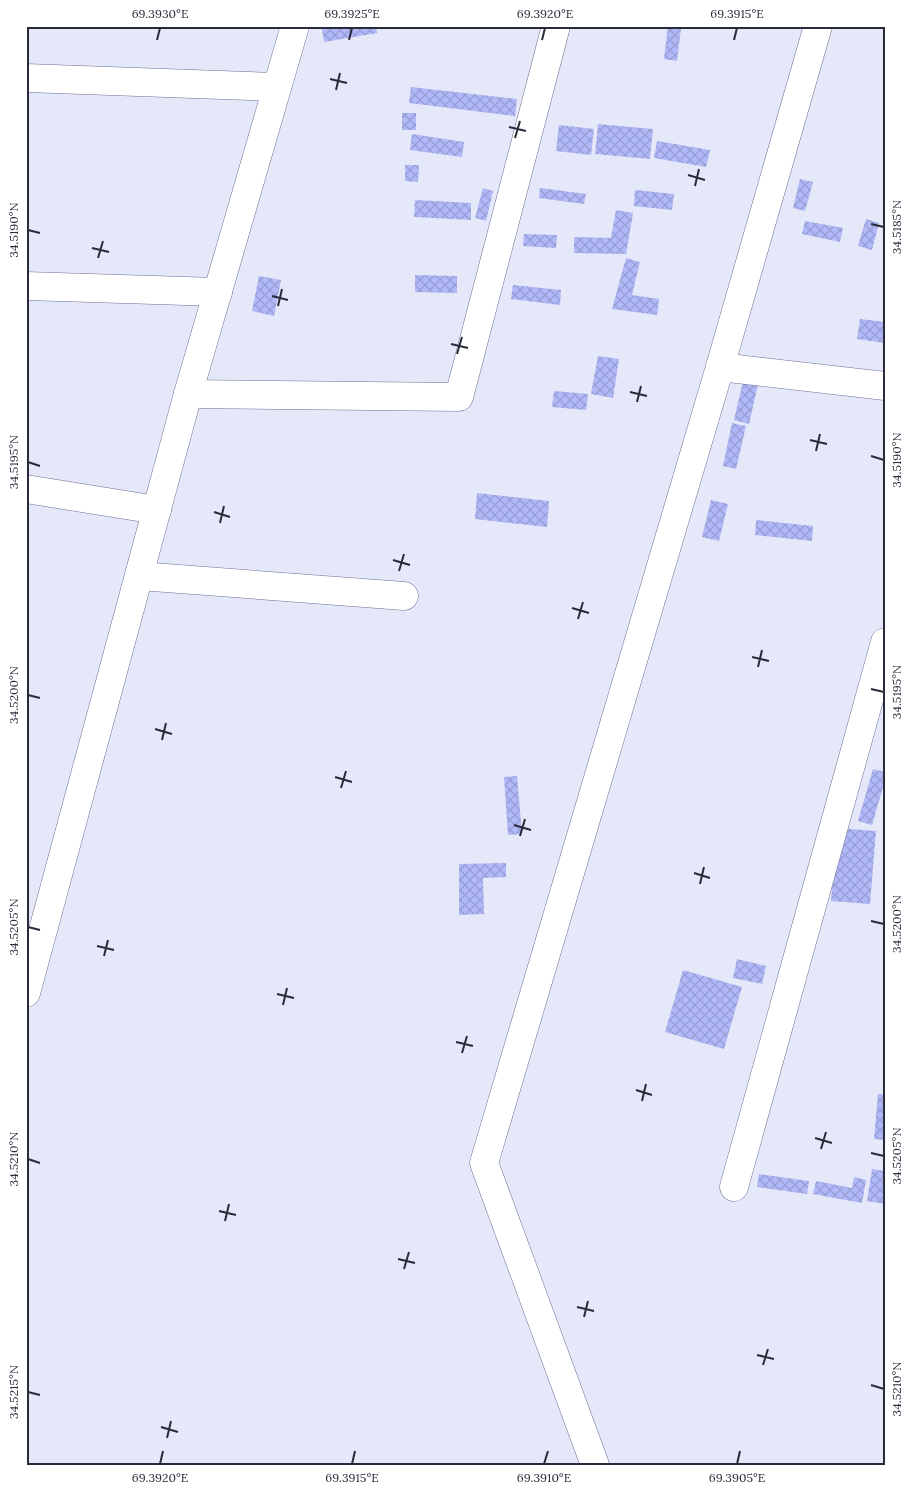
<svg xmlns="http://www.w3.org/2000/svg" width="911" height="1491" viewBox="0 0 911 1491" font-family="Lora,serif">
<defs>
<pattern id="building-cross-hatch" width="8" height="8" patternUnits="userSpaceOnUse" patternTransform="scale(1.25)"><rect width="8" height="8" fill="#b0b8f7"/><path d="M0 0l8 8M0 8l8-8" fill="none" stroke="#979ed5"/></pattern>
</defs>
<rect width="100%" height="100%" fill="#e5e8f9"/>
<!-- building -->
<g fill="url(#building-cross-hatch)">
<path d="M341,26H376L377,33L324,42L322,29Z"/>
<path d="M668,26L681,28L677,61L664,59Z"/>
<path d="M411,87L517,99L515,116L409,103Z"/>
<rect x="402" y="113" width="14" height="17"/>
<path d="M598,124L653,129L650,159L595,154Z"/>
<path d="M559,125L594,129L591,155L556,151Z"/>
<path d="M412,134L464,142L462,157L410,150Z"/>
<path d="M657,141L710,150L706,167L654,158Z"/>
<path d="M405,165H419L418,182L405,181Z"/>
<path d="M800,179L813,182L805,211L793,208Z"/>
<path d="M483,188L493,191L486,221L475,218Z"/>
<path d="M540,188L586,194L584,204L539,198Z"/>
<path d="M635,190L674,194L672,210L634,206Z"/>
<path d="M415,200L471,203V220L414,217Z"/>
<path d="M616,210L633,213L626,254L574,253V237L611,238Z"/>
<path d="M866,219L879,223L872,250L858,246Z"/>
<path d="M805,221L843,228L840,242L802,234Z"/>
<path d="M524,234L557,235L556,248L523,246Z"/>
<path d="M626,258L640,262L632,295L659,299L657,315L612,309Z"/>
<path d="M415,275L457,276V293L415,292Z"/>
<path d="M259,276L281,280L274,316L252,311Z"/>
<path d="M513,285L561,290L560,305L511,299Z"/>
<path d="M860,319L885,322V343L857,339Z"/>
<path d="M598,356L619,359L613,398L591,394Z"/>
<path d="M744,377L759,380L749,424L734,420Z"/>
<path d="M554,391L588,394L586,410L552,407Z"/>
<path d="M732,423L746,426L736,469L723,466Z"/>
<path d="M477,493L549,501L547,527L475,519Z"/>
<path d="M711,500L728,504L719,541L702,537Z"/>
<path d="M756,520L813,526L812,541L755,535Z"/>
<path d="M873,769L885,772V780L872,825L858,821Z"/>
<path d="M517,776L522,834L508,835L504,777Z"/>
<path d="M837,828L876,831L870,904L831,901Z"/>
<path d="M506,863V877L483,878L484,914L459,915V864Z"/>
<path d="M737,959L766,966L762,984L733,978Z"/>
<path d="M683,970L742,987L724,1049L665,1032Z"/>
<path d="M878,1094H885V1140L874,1139Z"/>
<path d="M872,1169L885,1171V1204L867,1201Z"/>
<path d="M759,1174L809,1181L807,1194L757,1187Z"/>
<path d="M854,1177L866,1180L862,1203L813,1194L816,1181L852,1188Z"/>
</g>
<g fill="none" stroke-linecap="round" stroke-linejoin="round">
<defs>
<g id="minor">
<path d="M26,78L277,87"/>
<path d="M26,286L218,292"/>
<path d="M720,367L885,386"/>
<path d="M188,394L459,397L556,26"/>
<path d="M26,489L157,510"/>
<path d="M139,576L404,596"/>
<path d="M26,993L188,394L295,26"/>
<path d="M734,1187L885,642"/>
<path d="M595,1465L484,1163L720,367L818,26"/>
</g>
</defs>
<!-- minor casing -->
<use href="#minor" stroke="#6c7197" stroke-width="29"/>
<!-- minor -->
<use href="#minor" stroke="#fff" stroke-width="28"/>
</g>
<!-- ticks -->
<path fill="none" stroke="#292b3b" stroke-width="2" d="M157,40L160,28M349,40L352,28M542,40L545,28M734,40L737,28M330,79L347,83M336,90L340,73M509,127L526,131M515,138L520,121M688,175L705,180M695,186L699,169M871,224L884,227M28,230L40,233M92,248L109,252M98,258L103,241M272,296L288,300M278,306L282,289M451,344L468,348M457,354L462,337M630,392L647,396M637,402L641,386M810,440L827,444M816,451L820,434M871,456L884,460M28,462L40,466M214,512L230,517M220,523L224,506M393,560L410,565M399,571L404,554M572,608L589,613M578,619L583,602M752,657L769,661M758,667L762,650M871,689L884,692M28,695L40,698M155,729L172,734M162,740L166,723M335,777L352,782M341,788L346,771M514,825L531,830M520,836L525,819M694,873L710,878M700,884L704,867M871,921L884,924M28,927L40,930M97,946L114,950M104,956L108,940M277,994L294,998M283,1005L287,988M456,1042L473,1046M462,1053L467,1036M636,1090L652,1095M642,1101L646,1084M815,1138L832,1143M821,1149L826,1132M871,1153L884,1156M28,1159L40,1163M219,1211L236,1215M225,1221L229,1204M398,1259L415,1263M404,1269L409,1252M577,1307L594,1311M584,1317L588,1301M757,1355L774,1359M763,1365L768,1349M871,1385L884,1389M28,1392L40,1395M161,1427L178,1432M167,1438L171,1421M160,1464L163,1451M352,1464L355,1451M544,1464L548,1451M737,1464L740,1451"/>
<!-- border -->
<rect width="911" height="1491" fill="none" stroke="#ffffff" stroke-width="55"/>
<rect x="28" y="28" width="856" height="1436" fill="none" stroke="#292b3b" stroke-width="2"/>
<g font-size="12" text-anchor="middle" fill="#292b3b">
<text x="160" y="18">69.3930°E</text>
<text x="352" y="18">69.3925°E</text>
<text x="545" y="18">69.3920°E</text>
<text x="737" y="18">69.3915°E</text>
<text transform="translate(897 227) rotate(-90)" y="4">34.5185°N</text>
<text transform="translate(14 230) rotate(-90)" y="4">34.5190°N</text>
<text transform="translate(897 460) rotate(-90)" y="4">34.5190°N</text>
<text transform="translate(14 462) rotate(-90)" y="4">34.5195°N</text>
<text transform="translate(897 692) rotate(-90)" y="4">34.5195°N</text>
<text transform="translate(14 695) rotate(-90)" y="4">34.5200°N</text>
<text transform="translate(897 924) rotate(-90)" y="4">34.5200°N</text>
<text transform="translate(14 927) rotate(-90)" y="4">34.5205°N</text>
<text transform="translate(897 1156) rotate(-90)" y="4">34.5205°N</text>
<text transform="translate(14 1159) rotate(-90)" y="4">34.5210°N</text>
<text transform="translate(897 1389) rotate(-90)" y="4">34.5210°N</text>
<text transform="translate(14 1392) rotate(-90)" y="4">34.5215°N</text>
<text x="160" y="1482">69.3920°E</text>
<text x="352" y="1482">69.3915°E</text>
<text x="544" y="1482">69.3910°E</text>
<text x="737" y="1482">69.3905°E</text>
</g>
</svg>
